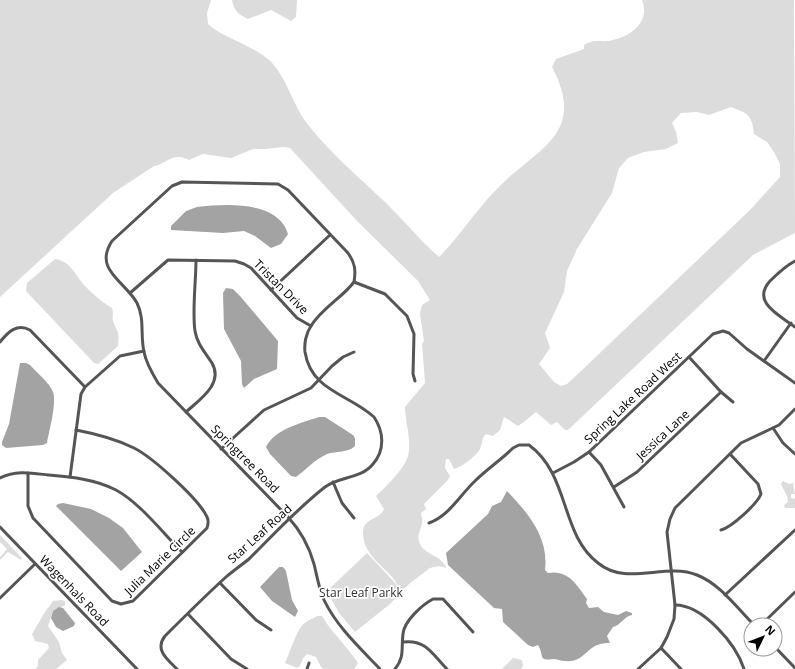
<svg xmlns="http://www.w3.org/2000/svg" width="795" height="669" viewBox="0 0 795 669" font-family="'Open Sans',sans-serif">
<rect width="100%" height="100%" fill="#fff"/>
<!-- green -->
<g fill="#dcdcdc" fill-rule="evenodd">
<path d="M0,0H211L207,13L208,24C225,39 250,44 268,59C286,74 293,107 309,126C331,154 360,178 386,203C404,221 420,240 439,257C459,237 474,213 494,192C533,149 589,137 552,67L556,59L584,49V45C595,39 596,42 608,41C629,38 651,23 642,0H794L795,233L753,255L568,430H565L557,422L551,425L536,412C529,417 525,422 518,426L504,417L500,430L493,436L486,434C481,438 483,443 480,449C476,456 462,467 454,469L449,459H446L445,468L450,476L448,480L424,504L426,509L421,513C421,516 423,520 422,523C421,531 416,535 420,544C425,555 443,556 446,568L439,566L430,568L409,584L390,604L355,632L339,613L327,591L367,553L399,587C389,568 364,558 363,534C363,531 363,527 365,525C370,518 380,518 384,509L376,496C385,488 405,468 408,456C412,440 405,422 405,407L425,383L422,344L424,341L420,314L422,305L430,300L418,281L357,221L290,148L284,147L264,149H253L231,158L203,154L189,160C186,159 183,157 180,157C170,156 163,165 154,166L113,193L0,297ZM731,107C749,114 752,115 754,134L767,142L774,152L780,164V177L750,210L581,371L567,384L561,386L554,382L539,364L550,348L545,333L564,292L567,271L577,249L612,193L619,168L628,158L644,152L666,149L678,143L676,132L672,123L681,113L697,112L709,115Z"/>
<path d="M232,0H297L296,17L291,21L271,10L248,19C238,14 234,11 232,0Z"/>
<path d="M55,259C72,261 76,278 87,288C94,295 103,303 112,308C114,313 112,316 113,321C117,333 120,330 118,346L98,364L94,363L26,291L27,283Z"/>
<path d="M783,481L789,484L793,483L795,494H791V498L795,499V508H785L784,505L788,502L787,496L781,484Z"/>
<path d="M0,535L22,558L21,560L8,552L0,560V557L7,549L0,542Z"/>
<path d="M61,600L65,601V605L53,611L48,626L59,642L62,653L67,660L56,669H36L38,666V660L49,648L48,644L35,641L32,634L45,612L53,601Z"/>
<path d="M317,616H322C332,633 347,646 358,663L354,669H324L321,667L316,657L307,654L303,658L300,666L297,668L285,663C290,653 297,627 306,622C310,619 313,619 317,616Z"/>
<path d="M513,658L522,660L523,666L521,669H502Z"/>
</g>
<!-- water -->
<g fill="#a3a3a3">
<path d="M197,207C225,204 278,200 288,234L281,244L271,248L255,236L244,231L223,233L171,230V226L186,211Z"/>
<path d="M226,288L233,289L240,296L278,341L277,369L254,379L244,388L242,384L241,361L224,329L223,293Z"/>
<path d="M20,363H26L30,365C37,373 49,382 53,392C57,403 49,431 47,443L43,445L6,448L2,445V442L9,424Z"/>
<path d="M319,417H325L353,435L355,438V446C348,453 336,451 327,454C314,460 307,469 296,477L291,476L270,454L266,447C275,429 301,423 319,417Z"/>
<path d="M507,491C529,514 549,538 545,570L548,573C568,569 577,585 587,599L586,603L589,608L598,607L604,612L618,615L626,611L632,613V615C623,617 620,626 613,627L607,636L610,643C582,642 588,669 555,659C537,661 545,657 538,645L533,647L528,645L503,622L502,609L494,608L448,565L446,553L488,514L492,506L501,502Z"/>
<path d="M63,503L91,509L109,518L123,528L142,552L121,571L56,506L58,504Z"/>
<path d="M279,567H283L286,571L292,600L298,611L295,617L272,601L260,587Z"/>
<path d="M59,607L63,608L75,623L74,626L63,631L56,627L51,618L53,611Z"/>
</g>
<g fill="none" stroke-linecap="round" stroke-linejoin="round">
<!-- street -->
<g stroke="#555" stroke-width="3">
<path d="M795,261C785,266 778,273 770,281C751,302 779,315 795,327"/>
<path d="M354,282L385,294L407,316L414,334L413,374L415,381"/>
<path d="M271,290L330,235"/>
<path d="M130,293L168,260L235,261L244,264L251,268L297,318L311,326"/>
<path d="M0,342C8,332 17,323 30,330L85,387"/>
<path d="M689,357L721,392L733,402"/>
<path d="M764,361L791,323"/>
<path d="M186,412C199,400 224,384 212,363C205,352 197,344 195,331C192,312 196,281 196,260"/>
<path d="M773,428L783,443L795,454"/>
<path d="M221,449L264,410L311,388L332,366L343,357L354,352"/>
<path d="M589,452L601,465L624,507"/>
<path d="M28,473V506L33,518L112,601L121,604L133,601L207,528C208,525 209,521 207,517C199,499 152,457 134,448C116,439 97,434 76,430"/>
<path d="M553,473L574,462L589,452L713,334L723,331L729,333L747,349L795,383"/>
<path d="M70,477L81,394L85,387L120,356L144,351"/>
<path d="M0,478C16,470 31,473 48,475C71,477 95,479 116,490C140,503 163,533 182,552"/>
<path d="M333,482L342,503L354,518"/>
<path d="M614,487L637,472L721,392"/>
<path d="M429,523C449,516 460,495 475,481C487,469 501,460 513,448L519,445H529C570,475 560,534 598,563C627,587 665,562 697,575C720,584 737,608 754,625"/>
<path d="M0,527L137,669"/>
<path d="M721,530C732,527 757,504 761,494L758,484L730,454"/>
<path d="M220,583L256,620L271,630"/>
<path d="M725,595L795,530"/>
<path d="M0,598L35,564"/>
<path d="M675,605C703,605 736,644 744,669"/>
<path d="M188,614L231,659L247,669"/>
<path d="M761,625L795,592"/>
<path d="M403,642C426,639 432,654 447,669"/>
<path d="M775,647L795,668"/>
<path d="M661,648L681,669"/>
<path d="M177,669C168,660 154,650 165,636C185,616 205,596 226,577C234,570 242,565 250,558C274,534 298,508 325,487C340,476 361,479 373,464C385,450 384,432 374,417C349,394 311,391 305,352C304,344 306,333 311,326C322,308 342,298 354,282C356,270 355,263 348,253L288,190L278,184L182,182L172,186L112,241C93,270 125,281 137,303C145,319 140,335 144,352C146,363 152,373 158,383L288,517C300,530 309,546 314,564C317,576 319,589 324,600C337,627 360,648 380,669"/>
<path d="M307,669L309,663"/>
<path d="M395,669C405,657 401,648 403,634C404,621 422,605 433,599H443L473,632"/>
<path d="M638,669L661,648L667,637L674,619L675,605L667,532L670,519L675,508L741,443L779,425L795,409"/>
</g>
</g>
<g text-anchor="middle" stroke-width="3.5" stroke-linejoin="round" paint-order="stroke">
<!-- street labels -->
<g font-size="12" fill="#000" stroke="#fff">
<text transform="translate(281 287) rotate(45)" y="4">Tristan Drive</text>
<text transform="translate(633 398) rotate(-43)" y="4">Spring Lake Road West</text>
<text transform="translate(663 435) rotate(-43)" y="4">Jessica Lane</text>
<text transform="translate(245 459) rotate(45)" y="4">Springtree Road</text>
<text transform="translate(260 534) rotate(-42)" y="4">Star Leaf Road</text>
<text transform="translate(160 561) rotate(-44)" y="4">Julia Marie Circle</text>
<text transform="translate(74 591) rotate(46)" y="4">Wagenhals Road</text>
</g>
<!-- park labels -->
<g font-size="12" fill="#333" stroke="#fff">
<text x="361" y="597">Star Leaf Parkk</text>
</g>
</g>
<!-- north arrow -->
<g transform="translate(763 637) rotate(47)"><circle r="19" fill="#ffffff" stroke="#999999"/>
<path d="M0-3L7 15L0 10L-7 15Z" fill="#000000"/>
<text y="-6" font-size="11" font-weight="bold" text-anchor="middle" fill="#000000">N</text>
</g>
</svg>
